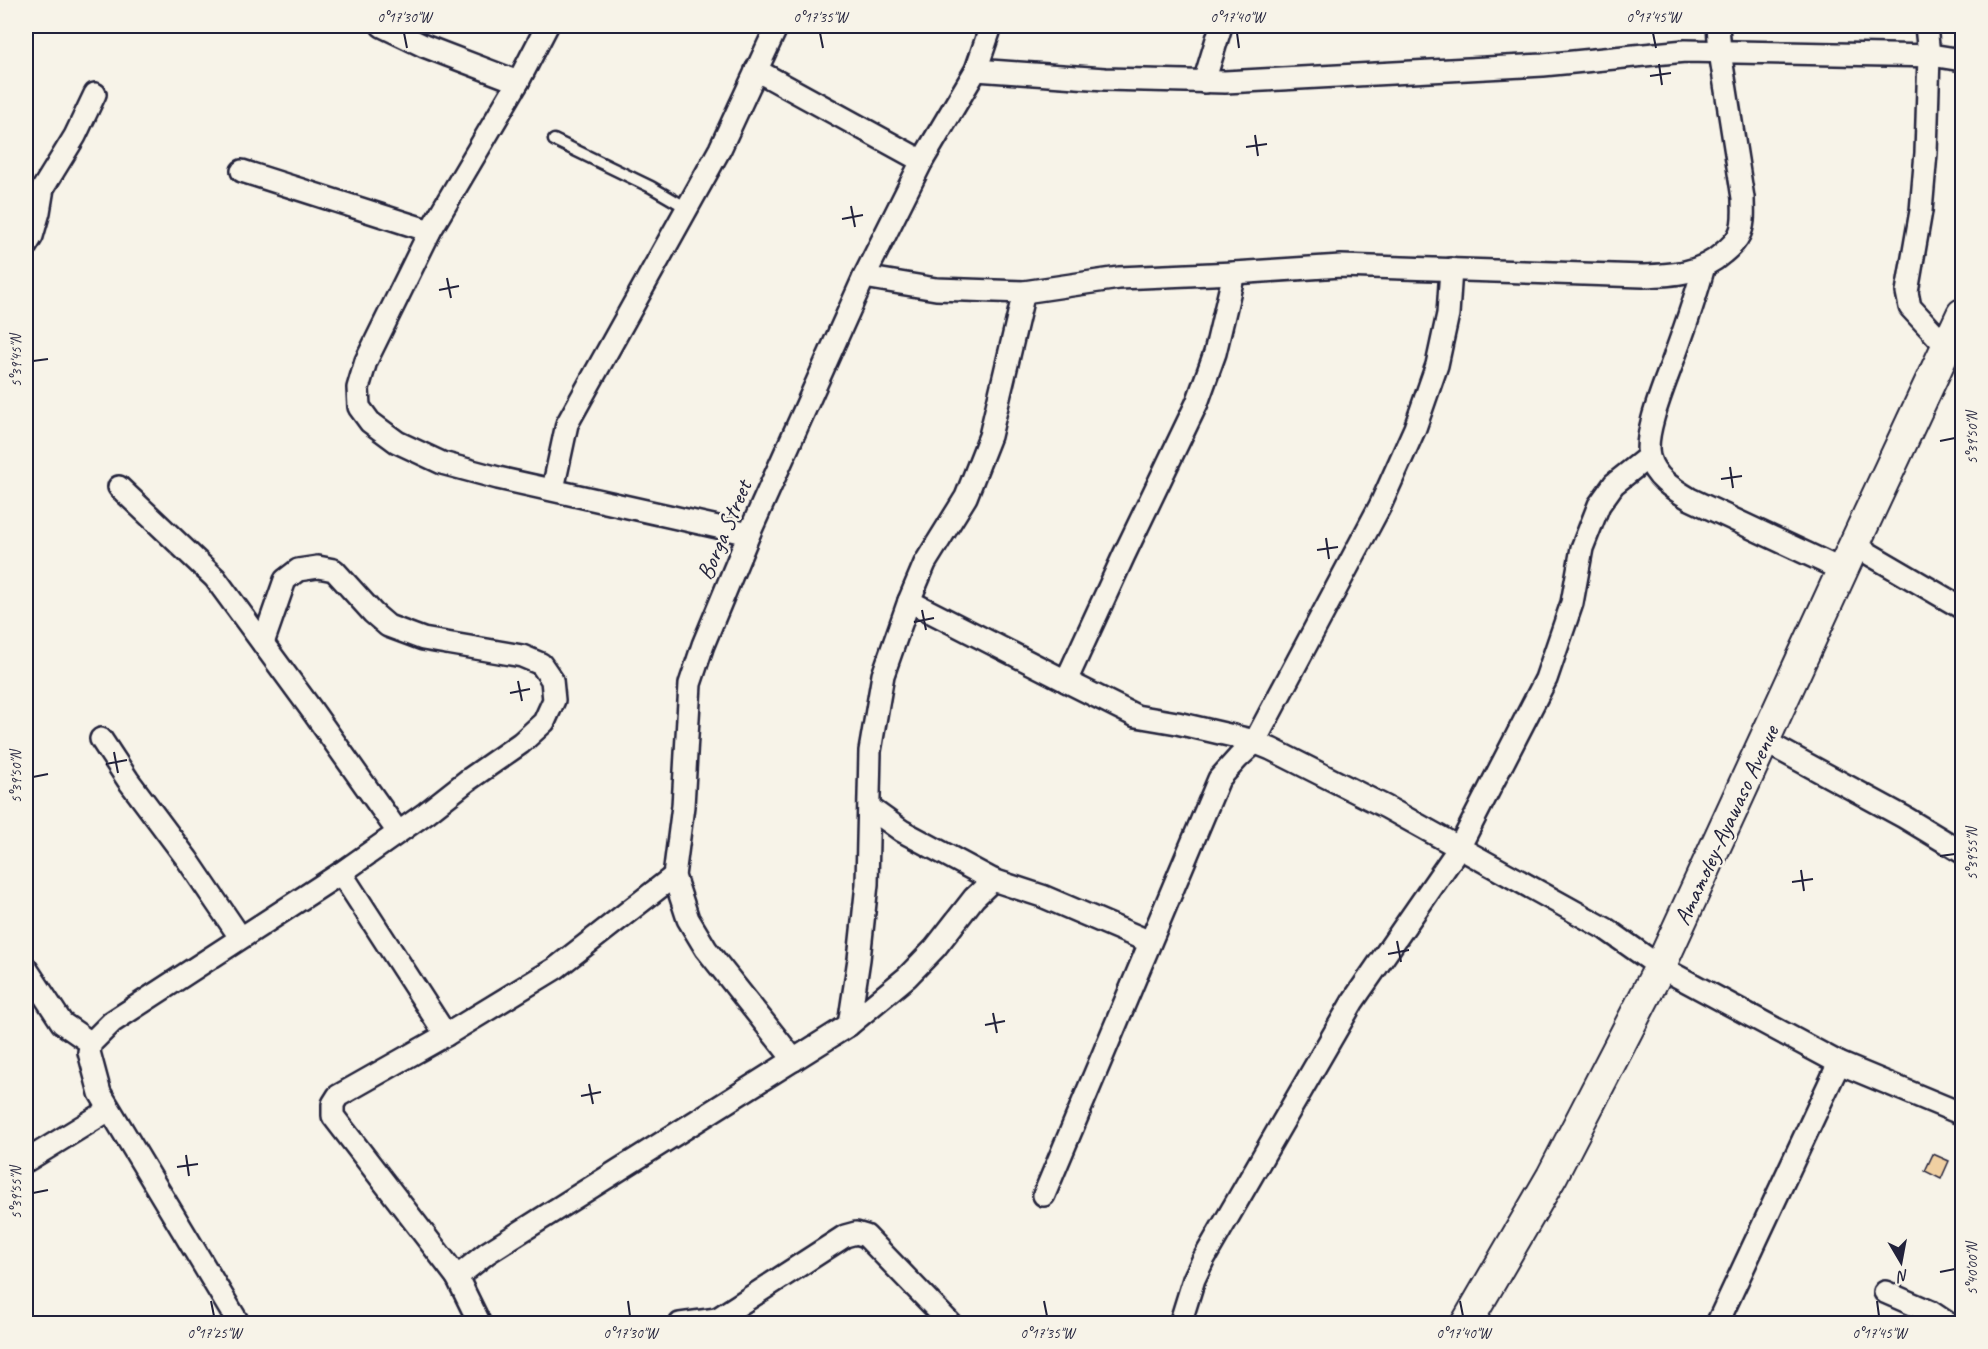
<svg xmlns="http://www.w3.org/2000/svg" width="1988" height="1349" viewBox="0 0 1988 1349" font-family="Caveat,sans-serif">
<rect width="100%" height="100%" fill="#f7f3e8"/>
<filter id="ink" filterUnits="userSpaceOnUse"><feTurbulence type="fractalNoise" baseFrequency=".0167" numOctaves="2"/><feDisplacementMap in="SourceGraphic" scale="12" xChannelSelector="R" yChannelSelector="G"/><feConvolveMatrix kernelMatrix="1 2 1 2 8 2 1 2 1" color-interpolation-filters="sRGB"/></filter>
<g filter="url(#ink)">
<!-- building -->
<path fill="#f0d0a2" stroke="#22223b" stroke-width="1.5" d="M1933,1154L1949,1161L1941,1179L1925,1171Z"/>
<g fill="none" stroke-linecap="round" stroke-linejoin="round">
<defs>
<path id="lane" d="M554,140L651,187L687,208"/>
<g id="street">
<path d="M382,26L424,46L518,82"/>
<path d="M547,26L518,82L430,231L366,361L358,388L359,407L370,422L397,442L442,463L498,478L749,534"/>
<path d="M1926,26L1929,55L1926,153L1921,211L1907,292L1910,307L1947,347"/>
<path d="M756,70L922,161"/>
<path d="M976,70L1105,79L1225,82L1543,65L1685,51L1937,56L1962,60"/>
<path d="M1204,82L1221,26"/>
<path d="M242,171L430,231"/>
<path d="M26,246L32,236L39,212L43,188L75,136L95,94"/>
<path d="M1704,266C1696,296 1686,325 1675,355C1667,379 1643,432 1649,457C1654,477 1673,489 1690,499L1842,570"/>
<path d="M1234,273L1215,353L1197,403L1124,555L1066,681L1136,716L1177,723L1246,739L1271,749L1386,807L1606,929L1660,967L1839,1063L1962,1114"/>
<path d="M864,277L936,289L1024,292L1119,278L1234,273L1341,266L1643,276C1672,275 1700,274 1723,253C1729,248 1736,242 1739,235C1745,224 1743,210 1743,198L1720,52L1718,26"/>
<path d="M119,487L215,578L311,709L398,832"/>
<path d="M553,489L567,424L720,149L777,26"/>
<path d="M1854,545L1962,608"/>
<path d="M909,601L1066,681"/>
<path d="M101,739L128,780L187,859L240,937"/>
<path d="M1764,741L1904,817L1962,852"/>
<path d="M870,808L902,831L993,880L1042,896L1150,942"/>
<path d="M341,873L446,1035"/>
<path d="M26,968L62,1023L91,1043"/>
<path d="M849,1025L859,959L867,884L870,751L883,675L909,601L925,563L966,497L990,436L1024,292"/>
<path d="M794,1060L706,949L688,919L674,876L683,806L690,684L703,645L749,534L864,277L922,161L976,70L991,26"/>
<path d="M26,1161L109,1110"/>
<path d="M1044,1195L1219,779L1238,758L1254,743L1380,506L1415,428L1437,365L1448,314L1451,269"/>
<path d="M457,1277L333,1116V1104L338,1096L446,1035L556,968L674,876"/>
<path d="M1885,1292L1931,1312L1949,1324"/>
<path d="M239,1324L100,1093L89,1052L91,1043L112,1022L341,873L426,813L468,780L521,743L544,722L554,700L552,680L541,664L522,656L423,639L388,626L373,613L334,570L318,567L298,570L285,580L263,643"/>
<path d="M480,1324L457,1277L487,1253L849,1025L907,977L935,948L974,898L993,880"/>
<path d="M680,1324L717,1319"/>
<path d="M716,1324L717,1319L845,1236L856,1233L866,1236L951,1324"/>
<path d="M1180,1324L1194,1279L1203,1260L1353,1001L1459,848L1546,679L1572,603L1582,548L1599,505L1614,484L1648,457"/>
<path d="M1717,1324L1839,1063"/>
</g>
<path id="secondary" d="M1466,1324L1552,1176L1660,967L1854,545L1962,314"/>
</defs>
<!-- lane casing -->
<use href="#lane" stroke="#22223b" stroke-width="15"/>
<!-- street casing -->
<use href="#street" stroke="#22223b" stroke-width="26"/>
<!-- secondary casing -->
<use href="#secondary" stroke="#22223b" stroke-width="34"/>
<!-- lane -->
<use href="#lane" stroke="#f7f3e8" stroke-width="10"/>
<!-- street -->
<use href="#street" stroke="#f7f3e8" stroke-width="21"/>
<!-- secondary -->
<use href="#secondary" stroke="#f7f3e8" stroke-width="30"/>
</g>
</g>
<!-- ticks -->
<path fill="none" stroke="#22223b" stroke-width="2" d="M404,33L407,48M820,33L823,48M1237,33L1239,48M1653,33L1656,48M1659,64L1662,85M1650,76L1671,73M1255,135L1258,156M1246,147L1267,144M851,206L855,227M842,219L863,215M447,278L451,298M439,290L459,286M33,361L48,359M1940,441L1955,438M1730,467L1733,488M1721,479L1742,476M1326,538L1329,559M1317,550L1338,547M922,610L926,630M914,622L934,618M518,681L522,701M510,693L530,689M114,752L118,773M106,764L127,760M33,777L48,774M1940,856L1955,854M1801,870L1804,891M1792,882L1813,879M1397,941L1401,962M1388,954L1409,950M993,1013L997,1033M985,1025L1005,1021M589,1084L593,1104M581,1096L601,1092M186,1155L189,1176M177,1167L198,1164M33,1193L48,1190M1940,1272L1955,1269M211,1301L214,1316M628,1301L630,1316M1044,1301L1047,1316M1460,1301L1463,1316M1877,1301L1879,1316"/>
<g text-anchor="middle" stroke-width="5" stroke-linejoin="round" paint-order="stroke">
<!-- street labels -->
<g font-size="24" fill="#22223b" stroke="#f7f3e8">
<text transform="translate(724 530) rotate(-67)" y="8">Borga Street</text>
<text transform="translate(1726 825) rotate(-65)" y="8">Amamoley-Ayawaso Avenue</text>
</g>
</g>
<!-- margin -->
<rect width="1988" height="1349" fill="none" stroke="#f7f3e8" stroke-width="66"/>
<!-- north arrow -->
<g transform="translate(1901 1262) rotate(170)" stroke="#f7f3e8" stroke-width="4.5" paint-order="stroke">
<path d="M0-4.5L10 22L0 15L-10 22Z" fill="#22223b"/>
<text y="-9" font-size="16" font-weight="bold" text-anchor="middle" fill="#22223b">N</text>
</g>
<rect x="33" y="33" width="1922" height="1283" fill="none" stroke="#22223b" stroke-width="2"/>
<g font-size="15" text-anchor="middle" fill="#22223b">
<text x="404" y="22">0°17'30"W</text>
<text x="820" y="22">0°17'35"W</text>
<text x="1237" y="22">0°17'40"W</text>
<text x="1653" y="22">0°17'45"W</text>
<text transform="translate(16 361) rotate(-90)" y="5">5°39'45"N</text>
<text transform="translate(1972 438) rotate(-90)" y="5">5°39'50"N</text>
<text transform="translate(16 777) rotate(-90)" y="5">5°39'50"N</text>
<text transform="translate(1972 854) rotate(-90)" y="5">5°39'55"N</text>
<text transform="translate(16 1193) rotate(-90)" y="5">5°39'55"N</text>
<text transform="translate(1972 1269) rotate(-90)" y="5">5°40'00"N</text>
<text x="214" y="1338">0°17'25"W</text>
<text x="630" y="1338">0°17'30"W</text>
<text x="1047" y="1338">0°17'35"W</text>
<text x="1463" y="1338">0°17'40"W</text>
<text x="1879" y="1338">0°17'45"W</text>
</g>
</svg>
